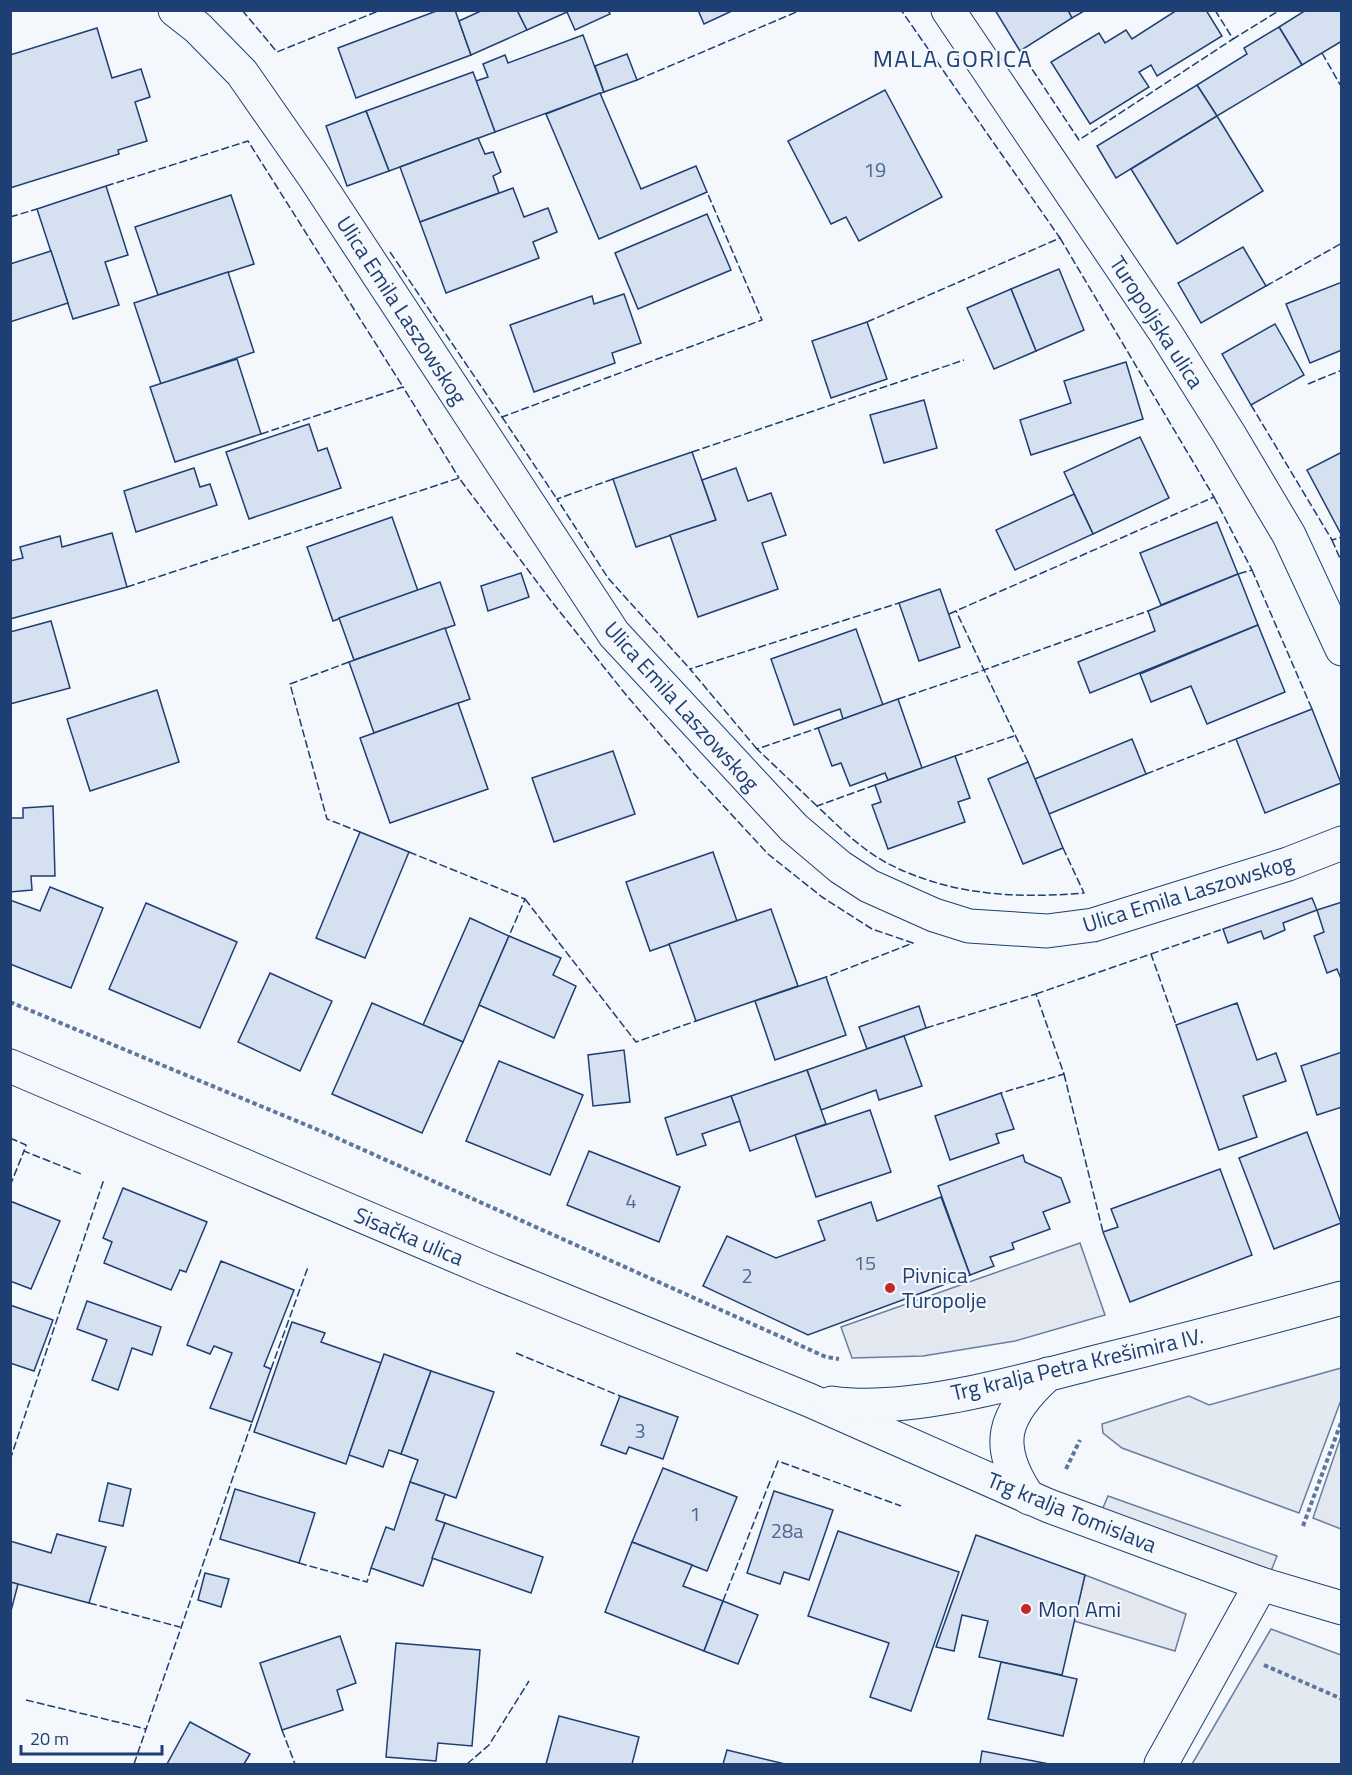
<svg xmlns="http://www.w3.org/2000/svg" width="1352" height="1775" viewBox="0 0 1352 1775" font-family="'Titillium Web',sans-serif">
<rect width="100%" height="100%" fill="#f4f7fb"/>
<!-- green -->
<g fill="#e3e9f0" stroke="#687fa3" stroke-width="1.5">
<path d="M1341,1368V1400L1299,1513L1122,1448L1103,1433L1102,1424L1189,1396L1209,1405Z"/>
<path d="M1271,1629L1341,1655V1764H1192Z"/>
</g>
<!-- parking -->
<g fill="#e3e8f0" stroke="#687fa3" stroke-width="1.5">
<path d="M1080,1243L1105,1315L1015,1341L923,1356L852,1358L841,1327Z"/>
<path d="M1341,1436L1342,1529H1341L1313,1518Z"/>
<path d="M1108,1496L1277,1556L1271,1571L1102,1510Z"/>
<path d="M1085,1575L1186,1614L1175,1651L1074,1621Z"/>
</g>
<!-- building -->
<g fill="#d5e0f0" stroke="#1d3f73" stroke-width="1.5">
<path d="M439,10H455L471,55L356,98L338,48Z"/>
<path d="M483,10H517L527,30L471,55L459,21Z"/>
<path d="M517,10H608L610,14L575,30L567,12L527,30Z"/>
<path d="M698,10H734L704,24Z"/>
<path d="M995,10H1068L1072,18L1020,51Z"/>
<path d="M1068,10H1086L1072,18Z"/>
<path d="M1177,10H1206L1222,36L1157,76L1151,65L1139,72L1149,87L1090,124L1051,62L1099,33L1105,43L1126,30L1132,39Z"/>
<path d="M1306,10H1342V41L1302,65L1279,27Z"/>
<path d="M1279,27L1302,65L1217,116L1197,85L1247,54L1244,48Z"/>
<path d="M97,28L112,78L141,69L150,97L135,102L147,141L118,150L119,154L10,188V55Z"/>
<path d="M583,35L604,92L495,132L476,81L488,77L483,64L505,55L508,63Z"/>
<path d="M627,54L637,80L604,92L595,66Z"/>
<path d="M473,72L495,132L389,171L366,111Z"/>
<path d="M1197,85L1217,116L1116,178L1097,146Z"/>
<path d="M885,90L942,197L859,241L846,217L831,224L788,141Z"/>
<path d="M600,93L641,189L696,166L707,192L599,239L546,114Z"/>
<path d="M366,111L389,171L347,186L326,126Z"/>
<path d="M1217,116L1263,191L1177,244L1131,169Z"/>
<path d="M478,138L485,154L493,152L501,172L493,176L499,193L420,222L400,167Z"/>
<path d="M106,186L128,255L105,262L119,305L73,319L37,209Z"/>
<path d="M513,188L524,217L548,208L557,232L533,242L539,258L446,293L420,222Z"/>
<path d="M231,195L254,264L158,295L135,227Z"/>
<path d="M707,214L731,270L638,309L615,253Z"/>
<path d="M1243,247L1266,286L1201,323L1178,283Z"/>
<path d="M51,251L68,303L10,322V264Z"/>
<path d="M1059,269L1084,330L1036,351L1011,289Z"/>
<path d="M228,272L254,352L161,384L134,303Z"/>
<path d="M1342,282V350L1310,363L1286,304Z"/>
<path d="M1011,289L1036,351L994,369L967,308Z"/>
<path d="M624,294L641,343L612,353L615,363L534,392L510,325L592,296L594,304Z"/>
<path d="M867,322L887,379L831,398L812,341Z"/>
<path d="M1275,324L1304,375L1251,405L1222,354Z"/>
<path d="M237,359L261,434L175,462L150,387Z"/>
<path d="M1126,362L1143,419L1031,455L1020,420L1071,403L1064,381Z"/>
<path d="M924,400L937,448L884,463L870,415Z"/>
<path d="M309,424L318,451L327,448L341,488L249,519L226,452Z"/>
<path d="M1140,437L1169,498L1093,534L1064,472Z"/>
<path d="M692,452L716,520L636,547L613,479Z"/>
<path d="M1342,452V536L1307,470Z"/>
<path d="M194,468L200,487L210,484L217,505L136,532L124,491Z"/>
<path d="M736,468L748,501L771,493L786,535L762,543L778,589L698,617L670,535L716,520L702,480Z"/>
<path d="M1074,494L1093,534L1015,570L996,530Z"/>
<path d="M392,517L418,591L333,621L307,547Z"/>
<path d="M1217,522L1238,574L1161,605L1140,553Z"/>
<path d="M112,533L127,587L10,619V561L23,558L20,547L60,536L62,547Z"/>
<path d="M521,573L529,597L488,611L481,586Z"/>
<path d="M1238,574L1258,625L1090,693L1078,662L1155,631L1148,611Z"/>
<path d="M440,582L455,625L354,660L339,618Z"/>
<path d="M940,589L960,647L919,661L899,603Z"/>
<path d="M51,621L70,688L10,704V632Z"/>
<path d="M1258,625L1285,692L1207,724L1191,686L1151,702L1140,674Z"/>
<path d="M445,628L470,699L374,733L349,662Z"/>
<path d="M856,629L883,705L843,719L840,709L794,725L771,659Z"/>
<path d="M157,690L179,762L90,791L67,719Z"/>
<path d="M898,699L922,768L888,780L885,773L850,786L841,763L832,766L818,728Z"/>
<path d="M458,703L488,789L390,823L360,738Z"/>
<path d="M1312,709L1341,783L1265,813L1236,739Z"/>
<path d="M1132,739L1146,774L1049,814L1035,779Z"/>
<path d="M613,751L635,814L554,842L532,778Z"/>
<path d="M955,756L970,798L958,802L965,822L888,849L872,805L881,802L875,785Z"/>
<path d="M1028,762L1063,848L1023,864L988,779Z"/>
<path d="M53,806L55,876H31L32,890L10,892V818H23V808Z"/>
<path d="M360,832L409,852L365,958L316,938Z"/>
<path d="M713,852L737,921L650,951L626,882Z"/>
<path d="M50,887L103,908L71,988L10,964V900L40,911Z"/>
<path d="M1312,898L1317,910L1283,923L1285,930L1264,939L1261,931L1228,943L1223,929Z"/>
<path d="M1342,902V981L1337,969L1327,973L1314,936L1324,932L1317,910Z"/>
<path d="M146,903L237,942L200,1028L109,989Z"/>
<path d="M771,909L798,986L696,1021L669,944Z"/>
<path d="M470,918L509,936L463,1042L423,1025Z"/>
<path d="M509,936L561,958L553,975L576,986L554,1038L479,1005Z"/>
<path d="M270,973L332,1001L300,1071L238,1042Z"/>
<path d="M826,977L846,1035L775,1060L755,1001Z"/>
<path d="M372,1003L463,1042L422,1133L332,1094Z"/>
<path d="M1237,1003L1257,1060L1276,1053L1286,1081L1243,1096L1257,1137L1219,1150L1176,1025Z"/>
<path d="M919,1006L926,1028L867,1049L859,1027Z"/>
<path d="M904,1036L922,1086L879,1100L876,1090L821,1110L807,1070Z"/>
<path d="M624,1050L630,1102L593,1106L588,1055Z"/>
<path d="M1342,1052V1107L1317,1115L1301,1066Z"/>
<path d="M499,1061L583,1095L550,1175L466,1141Z"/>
<path d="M807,1070L826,1124L750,1151L731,1096Z"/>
<path d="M1001,1093L1014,1129L996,1134L999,1143L950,1160L935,1116Z"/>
<path d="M731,1096L740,1121L702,1134L706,1145L677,1155L665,1118Z"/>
<path d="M870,1110L891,1172L816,1197L795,1135Z"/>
<path d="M1307,1132L1341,1223L1274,1249L1239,1158Z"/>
<path d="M589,1151L680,1187L659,1242L567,1205Z"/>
<path d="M1023,1155L1025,1162L1061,1178L1070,1202L1043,1212L1050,1229L1012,1243L1014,1249L990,1257L994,1266L970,1275L938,1186Z"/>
<path d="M1220,1169L1252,1255L1130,1302L1103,1232L1118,1227L1111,1209Z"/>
<path d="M123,1188L207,1222L186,1272L180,1270L171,1290L104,1263L112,1242L103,1238Z"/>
<path d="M941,1197L970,1275L808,1335L703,1286L727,1236L776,1258L825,1240L818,1221L871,1202L877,1221Z"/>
<path d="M10,1201L60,1221L31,1289L10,1281Z"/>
<path d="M221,1261L294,1290L264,1366L271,1369L252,1422L210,1408L232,1353L214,1346L210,1354L187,1345Z"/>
<path d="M87,1301L161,1327L152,1355L132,1348L118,1390L92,1380L107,1340L77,1329Z"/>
<path d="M10,1305L53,1320L34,1371L10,1363Z"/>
<path d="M292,1322L325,1333L321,1342L381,1363L346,1464L254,1432Z"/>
<path d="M384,1354L431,1371L401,1454L389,1450L383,1467L349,1455Z"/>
<path d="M431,1371L494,1392L456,1498L410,1482L418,1460L401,1454Z"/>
<path d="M620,1396L678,1417L663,1459L629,1447L626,1454L601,1445Z"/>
<path d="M663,1468L737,1497L707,1571L632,1542Z"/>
<path d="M410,1482L445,1494L436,1520L445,1523L423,1586L371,1568L386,1527L394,1530Z"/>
<path d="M108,1483L131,1489L123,1526L99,1521Z"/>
<path d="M235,1489L315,1513L299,1563L220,1539Z"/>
<path d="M774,1491L833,1510L809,1580L784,1572L780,1584L747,1573Z"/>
<path d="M445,1523L543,1557L531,1593L432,1558Z"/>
<path d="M838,1531L959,1572L911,1711L870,1697L889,1643L808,1616Z"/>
<path d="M57,1534L106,1547L89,1603L10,1582V1541L51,1553Z"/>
<path d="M976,1535L1085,1575L1062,1675L979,1657L988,1621L962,1615L954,1651L936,1647Z"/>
<path d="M632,1542L692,1565L683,1586L723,1601L704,1651L605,1612Z"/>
<path d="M205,1573L229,1579L221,1607L198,1600Z"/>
<path d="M10,1582L18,1584L11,1611H10Z"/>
<path d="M723,1601L758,1615L738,1664L704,1651Z"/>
<path d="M340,1636L356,1683L337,1690L343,1710L282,1730L260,1663Z"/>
<path d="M396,1643L480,1650L472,1746L438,1743L436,1761L386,1757Z"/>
<path d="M1001,1662L1077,1679L1063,1736L988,1719Z"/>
<path d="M559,1716L639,1737L632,1764H546Z"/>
<path d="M190,1722L250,1754L244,1764H167Z"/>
<path d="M727,1750L785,1764H723Z"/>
<path d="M982,1751L1049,1764H980Z"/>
</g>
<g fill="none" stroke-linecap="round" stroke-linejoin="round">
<defs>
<g id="street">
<path d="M175,10L198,28L242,73L313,175L614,634L794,828L840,867L869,886L934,915L969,926L1047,931L1093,925L1288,864L1342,843"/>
<path d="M948,10L1165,332L1229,434L1289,535L1342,649"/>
<path d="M1161,1764L1261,1584"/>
</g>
<g id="secondary">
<path d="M10,1066L489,1270L809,1400L1049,1506L1261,1584L1342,1608"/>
<path d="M832,1403C911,1414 1022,1381 1100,1361C1181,1341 1261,1320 1342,1298"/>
<path d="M1029,1498C993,1445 1002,1416 1048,1374"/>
</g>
</defs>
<!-- street casing -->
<use href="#street" stroke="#1d3f73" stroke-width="35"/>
<!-- secondary casing -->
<use href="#secondary" stroke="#1d3f73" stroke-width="35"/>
<!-- path -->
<g stroke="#5e769c" stroke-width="4" stroke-dasharray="4.5 3" stroke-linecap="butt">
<path d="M10,1002L328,1134L826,1357L839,1359"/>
<path d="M1066,1469L1080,1440"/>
<path d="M1303,1526L1342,1420"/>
<path d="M1264,1665L1342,1699"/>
</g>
<!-- street -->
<use href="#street" stroke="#f4f7fb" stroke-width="33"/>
<!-- secondary -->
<use href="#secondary" stroke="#f4f7fb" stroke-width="33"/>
<!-- fence -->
<g stroke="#1d3f73" stroke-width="1.5" stroke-dasharray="8 3" stroke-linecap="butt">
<path d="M242,10L277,52L381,10"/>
<path d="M1215,10L1233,39L1280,10"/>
<path d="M1020,51L1079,140L1233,39"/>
<path d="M1322,53L1342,88"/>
<path d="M637,80L801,10"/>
<path d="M106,186L248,141L403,387"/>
<path d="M10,217L37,209"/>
<path d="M390,252L502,417L762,320L707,192"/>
<path d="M1266,286L1342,243"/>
<path d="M867,322L1060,238L901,10"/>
<path d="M1308,384L1342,370"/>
<path d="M1251,405L1332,540L1342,537"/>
<path d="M502,417L557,499"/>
<path d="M261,434L403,387L459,478"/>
<path d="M692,452L964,360"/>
<path d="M613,479L557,499L608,578L690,669"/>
<path d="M1214,497L1252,570L1238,574"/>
<path d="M1332,540L1342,563"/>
<path d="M1252,570L1312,709"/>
<path d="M127,587L459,478L552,602L627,696L695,775L768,854L822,897L872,929L913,943L826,977"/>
<path d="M949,614L1214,497L1060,238"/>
<path d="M349,662L290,684L327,819L360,832"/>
<path d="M898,699L984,670L956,611"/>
<path d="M757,749L690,669L899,603"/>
<path d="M955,756L1014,736"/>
<path d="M1028,762L984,670L1148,611"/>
<path d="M1146,774L1236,739"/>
<path d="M875,785L817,806C838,826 860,848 885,862C947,895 1015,899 1084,893L1063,848"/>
<path d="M817,806L757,749L818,728"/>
<path d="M409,852L525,899L509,936"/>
<path d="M525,899L636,1042L696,1021"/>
<path d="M1151,954L1223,929"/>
<path d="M1036,994L1151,954L1176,1025"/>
<path d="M926,1028L1036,994L1064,1074L1001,1093"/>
<path d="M1064,1074L1103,1232"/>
<path d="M10,1138L26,1145L24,1151L81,1174"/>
<path d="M10,1186L24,1151"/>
<path d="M516,1353L620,1396"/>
<path d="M271,1369L308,1267"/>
<path d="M10,1460L104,1179"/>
<path d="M299,1563L367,1582L371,1568"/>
<path d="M723,1601L778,1461L901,1506"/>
<path d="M89,1603L180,1627"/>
<path d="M26,1700L146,1729"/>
<path d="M282,1730L295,1764"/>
<path d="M134,1764L252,1422"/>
<path d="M467,1764L489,1745L529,1681"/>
</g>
</g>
<!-- markers -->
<g fill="#c62828" stroke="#f4f7fb" stroke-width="2">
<circle cx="890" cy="1288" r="6"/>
<circle cx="1026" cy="1609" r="6"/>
</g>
<g text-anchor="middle" stroke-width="4.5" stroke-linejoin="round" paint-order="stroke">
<!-- number labels -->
<g font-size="20" fill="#4b6792">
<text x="875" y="177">19</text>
<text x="631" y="1208">4</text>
<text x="865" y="1270">15</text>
<text x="747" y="1283">2</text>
<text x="640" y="1438">3</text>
<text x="695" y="1521">1</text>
<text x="787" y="1538">28a</text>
</g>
<!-- street labels -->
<g font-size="22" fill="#1d3f73" stroke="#f4f7fb">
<text transform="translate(402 310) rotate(57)" y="8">Ulica Emila Laszowskog</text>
<text transform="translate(1157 322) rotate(57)" y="8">Turopoljska ulica</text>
<text transform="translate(682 706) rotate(48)" y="8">Ulica Emila Laszowskog</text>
<text transform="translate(1188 893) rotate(-17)" y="8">Ulica Emila Laszowskog</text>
<text transform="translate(409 1236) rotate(23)" y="8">Sisačka ulica</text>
<text transform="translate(1077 1364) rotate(-13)" y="8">Trg kralja Petra Krešimira IV.</text>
<text transform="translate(1072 1512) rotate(22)" y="8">Trg kralja Tomislava</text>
</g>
<!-- poi labels -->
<g font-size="22" fill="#1d3f73" stroke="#f4f7fb" text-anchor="start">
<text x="902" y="1283">Pivnica<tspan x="902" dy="25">Turopolje</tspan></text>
<text x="1038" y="1617">Mon Ami</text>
</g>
<!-- neighbourhood labels -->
<g font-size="24" letter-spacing="1.5" fill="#1d3f73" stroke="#f4f7fb">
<text x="953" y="67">MALA GORICA</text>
</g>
</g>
<!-- border -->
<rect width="1352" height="1775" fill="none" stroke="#1d3f73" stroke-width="24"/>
<!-- scale -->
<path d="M21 1745v9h141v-9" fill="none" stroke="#1d3f73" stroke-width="3"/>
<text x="30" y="1745" font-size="18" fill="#1d3f73" stroke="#f4f7fb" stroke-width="4.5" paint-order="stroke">20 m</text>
</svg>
